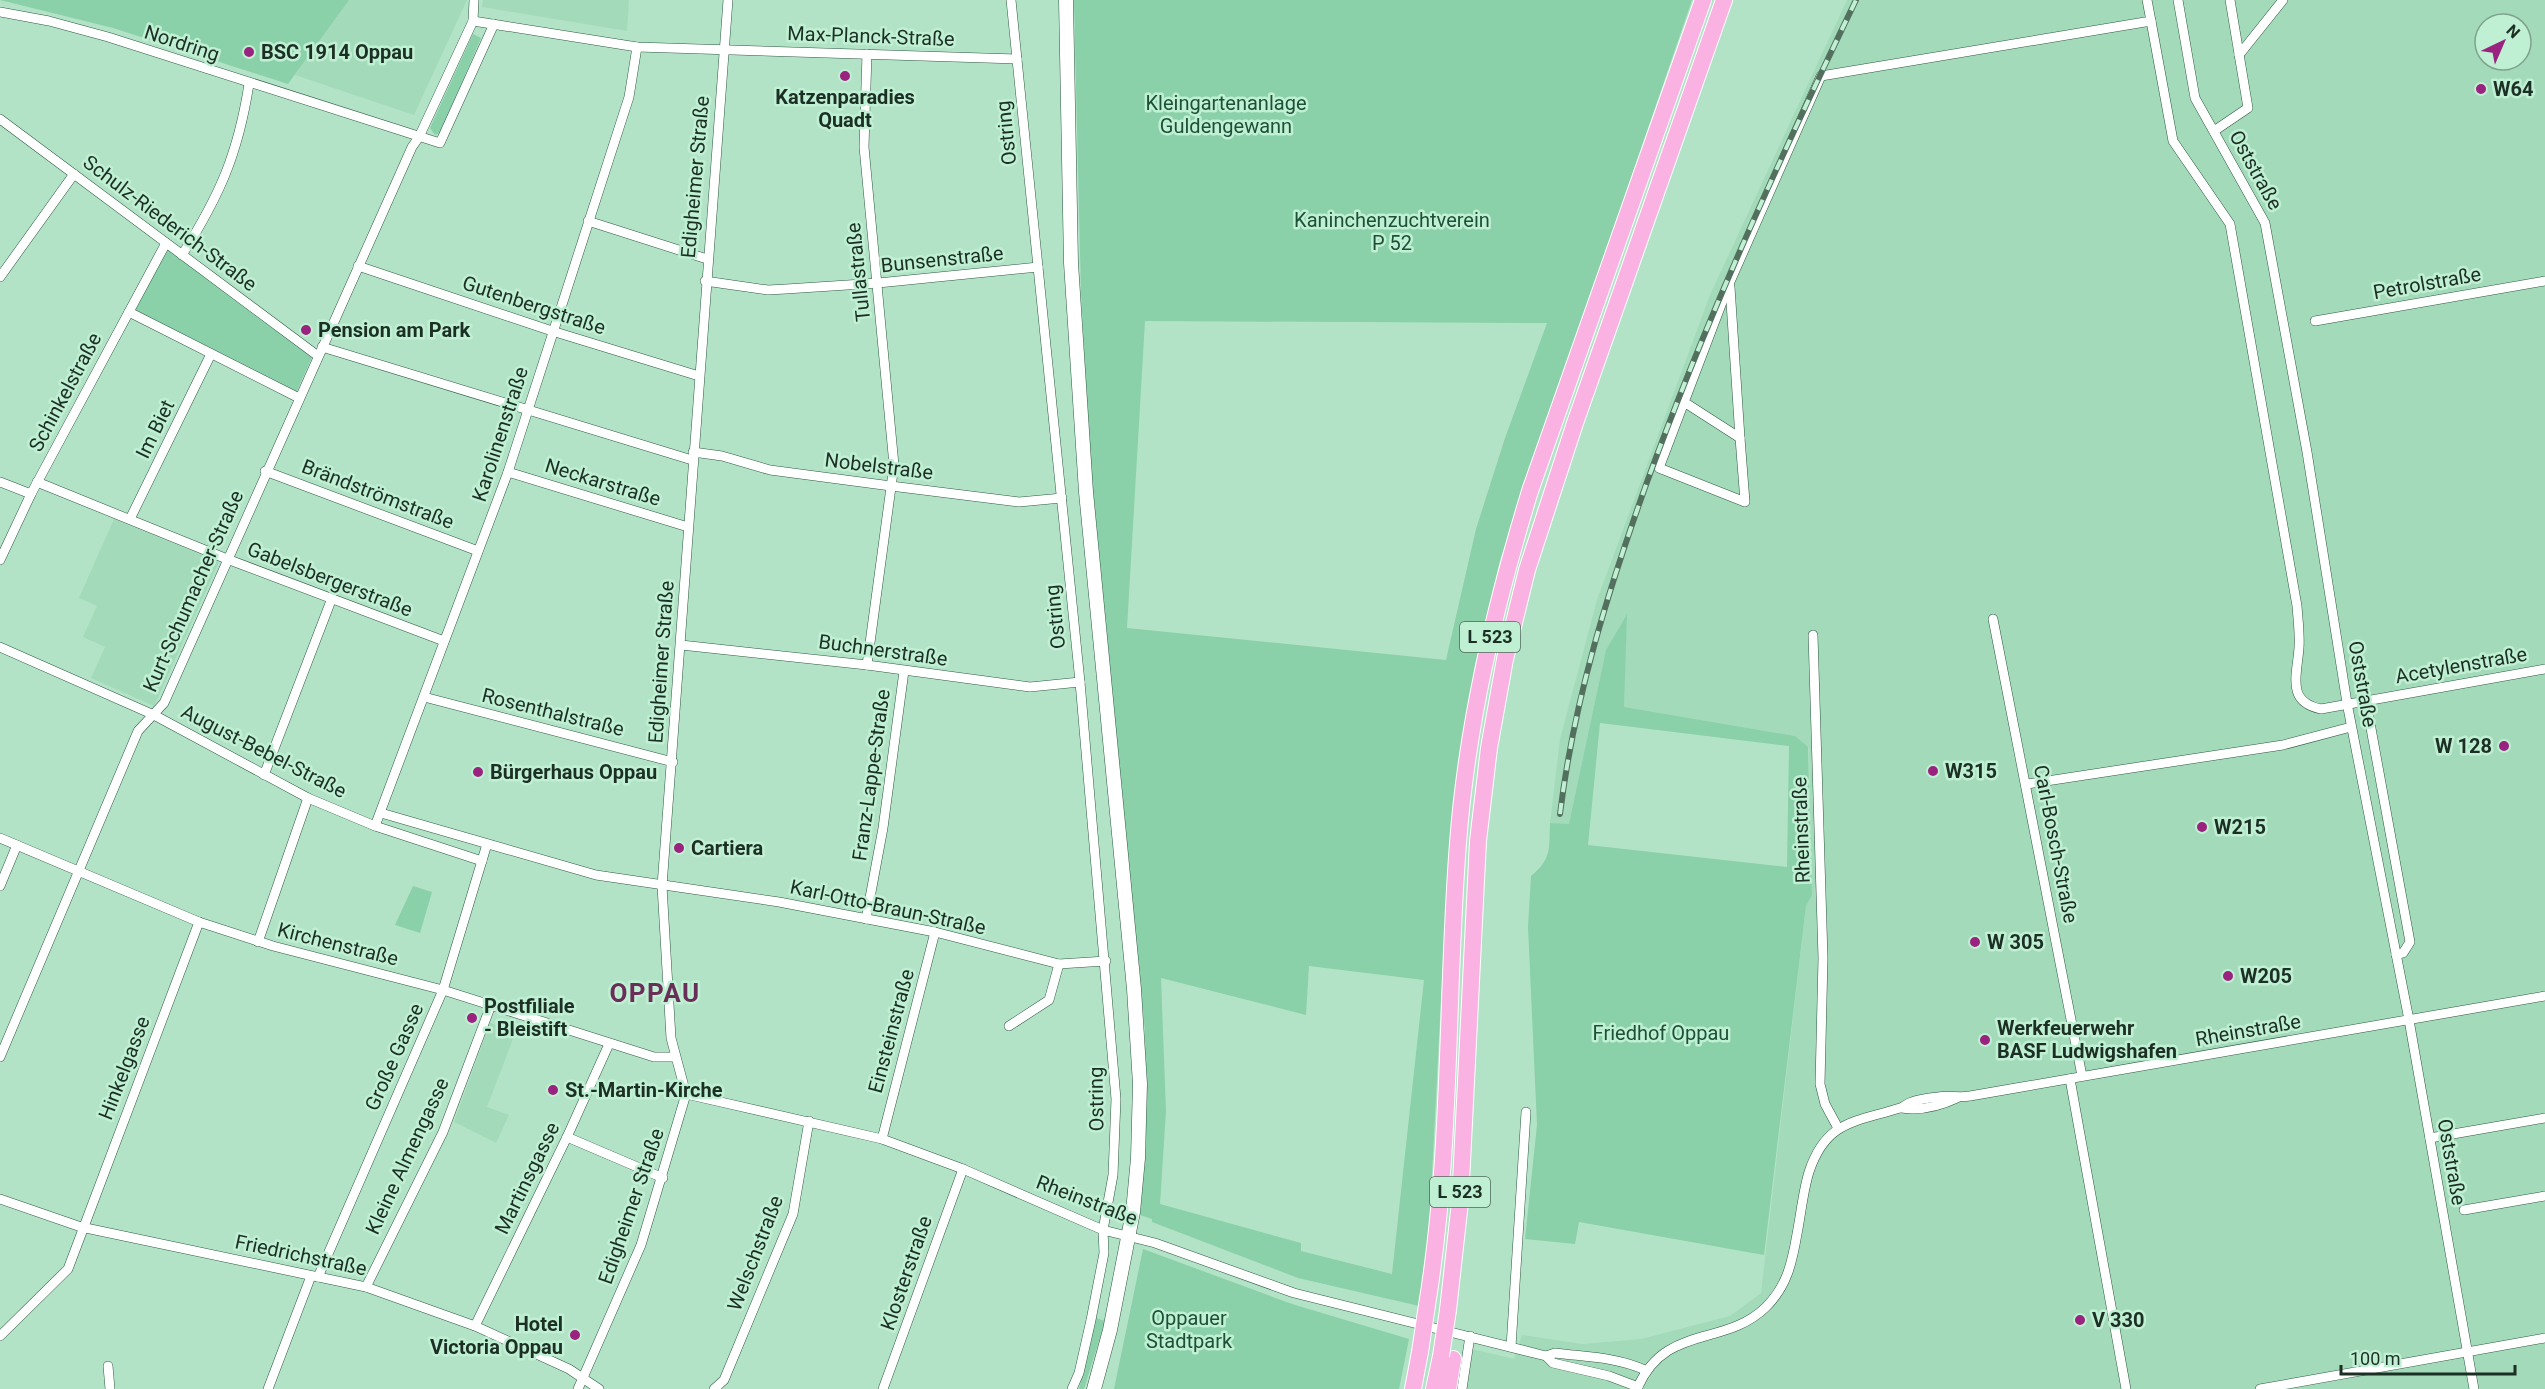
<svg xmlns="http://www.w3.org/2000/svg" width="2545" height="1389" viewBox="0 0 2545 1389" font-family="Roboto,sans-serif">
<rect width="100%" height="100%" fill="#b3e3c6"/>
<!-- built -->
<g fill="#a3dab9" fill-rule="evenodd">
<path d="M349,0H467L414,115L295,75Z"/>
<path d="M483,0H629L627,31L482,7Z"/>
<path d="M1847,0H2545V1389H1465L1472,1349L1514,1359L1522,1335L1582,1344L1641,1339L1730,1316L1761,1293L1806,906L1812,895L1809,748L1795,736L1624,707L1626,615L1606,650L1569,825L1550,823L1560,739L1597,600L1710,295ZM2485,24H2521V60H2485Z"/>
<path d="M114,519L219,562L154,706L91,678L105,647L83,637L97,606L79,598Z"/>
<path d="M490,1023L516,1031L487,1107L509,1115L496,1143L454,1122Z"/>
</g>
<!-- green -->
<g fill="#8ad0a8" fill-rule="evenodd">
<path d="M0,0H349L288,84L113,28Z"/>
<path d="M1074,0H1692L1500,560L1475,665L1456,782L1447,884L1429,1232L1419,1306L1298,1278L1152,1222V1219L1140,1215L1146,1146L1145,1032L1090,458L1081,293ZM1145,321L1547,323L1505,438L1476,529L1446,660L1127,628ZM1309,966L1424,980L1392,1274L1301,1251V1243L1160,1204L1166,1111L1161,978L1306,1015Z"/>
<path d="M473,34L481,38L440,133L435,135L430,128Z"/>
<path d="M168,249L312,357L296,393L134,311Z"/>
<path d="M1627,614L1624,707L1795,736L1808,747L1812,895L1806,906L1764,1255L1579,1222L1575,1244L1525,1239L1537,1125L1528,927L1531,876C1552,859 1549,848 1550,823L1569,824L1606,650ZM1600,723L1789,746L1787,867L1588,845Z"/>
<path d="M413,886L432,892L420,933L395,925Z"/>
<path d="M1143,1249L1292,1304L1409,1339L1399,1389H1114Z"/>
<path d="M1096,1318L1105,1321L1084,1389H1079Z"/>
</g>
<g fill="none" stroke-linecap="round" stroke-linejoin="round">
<defs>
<g id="street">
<path d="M1011,0L1080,682L1116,1099L1113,1175L1103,1230L1104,1253L1091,1320L1079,1373L1072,1389"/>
<path d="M2178,0L2195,98L2265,223L2307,452L2347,703L2409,1020L2474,1389"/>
<path d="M0,12L49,21L108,37L440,143L494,24"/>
<path d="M473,21L637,47L1017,59"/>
<path d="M2151,21L2173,141L2230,224L2297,606C2298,620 2300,635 2299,648C2297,675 2286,702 2321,709L2545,669"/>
<path d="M2239,55L2283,0"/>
<path d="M0,119L318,356"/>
<path d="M2214,131L2248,108L2230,0"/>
<path d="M588,221L707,259"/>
<path d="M182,255C220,195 238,154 249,84"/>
<path d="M358,266L552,331L699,376"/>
<path d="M0,277L74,174"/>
<path d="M705,281L768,290L786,289L878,283L1038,267"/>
<path d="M1730,287L1740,438"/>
<path d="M129,312L299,398"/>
<path d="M2315,321L2545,281"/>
<path d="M322,347L692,460"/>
<path d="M1684,402L1740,438L1745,502L1659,468L1729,284L1821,76L2151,21L2147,0"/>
<path d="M693,452L722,456L770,470L891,486L1019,502L1062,498"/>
<path d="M265,471L478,551"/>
<path d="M508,472L688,527"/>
<path d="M0,482L31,494"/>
<path d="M37,482L227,559L444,641"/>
<path d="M130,519L211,354"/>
<path d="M0,560L31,494L166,243"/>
<path d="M1993,619L2082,1076"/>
<path d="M1813,635L1823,958L1820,1084L1825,1104L1838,1128"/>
<path d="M681,645L867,665L1030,687L1080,682"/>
<path d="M0,647L154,715L308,798L375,826L482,861"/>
<path d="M867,665L894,465L864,147L867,54"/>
<path d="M424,697L673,762"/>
<path d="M2361,700L2368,712L2410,942L2403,953L2396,955"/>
<path d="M264,775L332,598"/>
<path d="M2027,784L2283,745L2351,727"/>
<path d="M381,813L596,875L779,902L935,932L1059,964L1106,961"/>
<path d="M375,826L508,472L629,97L637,47"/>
<path d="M0,838L199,922L273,946L443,990L654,1057H675"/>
<path d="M0,886L17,845"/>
<path d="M866,919L883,828L904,671"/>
<path d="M258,942L308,798"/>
<path d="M1009,1026L1049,1000L1059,964"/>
<path d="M0,1057L138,731L164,703L412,147L419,137L473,21L474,0"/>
<path d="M2070,1079L2126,1389"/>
<path d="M686,1094L882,1139L963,1169L1103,1230L1155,1243L1294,1293L1546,1356L1553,1363L1609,1376L1638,1387"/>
<path d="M1902,1108C1921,1111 1940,1106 1957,1098"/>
<path d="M567,1137L663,1178"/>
<path d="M2430,1138L2545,1118"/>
<path d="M882,1139L935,932"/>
<path d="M0,1199L81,1227L366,1287L475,1326L569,1369L599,1389"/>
<path d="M2464,1210L2545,1196"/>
<path d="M318,1277L443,990L487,844"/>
<path d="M366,1287L443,1132L491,1005"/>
<path d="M475,1326L567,1137L609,1044"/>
<path d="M0,1336L68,1269L199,922"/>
<path d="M1511,1347L1526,1112"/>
<path d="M1546,1356L1555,1353C1586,1357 1617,1357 1645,1370"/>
<path d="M108,1366L110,1389"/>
<path d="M268,1389L311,1276"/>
<path d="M578,1389L641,1245L686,1094L671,1038L662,886L728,0"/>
<path d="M714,1389L724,1380L793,1214L809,1121"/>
<path d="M883,1389L963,1169"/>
<path d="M1462,1389L1470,1336"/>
<path d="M1637,1389C1665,1323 1724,1348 1766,1307C1787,1286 1792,1263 1797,1234C1801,1214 1803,1191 1809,1172C1826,1120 1856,1122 1900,1108C1904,1107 1907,1103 1912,1102C1920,1099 1930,1098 1938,1097C1949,1095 1959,1098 1970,1096L2545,996"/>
<path d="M2260,1389L2545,1338"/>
</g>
<path id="secondary" d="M1066,0L1071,263L1086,492L1134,989L1140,1084L1138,1158L1133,1212L1110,1330L1094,1389"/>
<g id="highway">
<path d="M1427,1305C1452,1153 1446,996 1458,843C1467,723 1495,606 1530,491L1703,0"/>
<path d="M1448,1310L1460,1202L1478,841L1489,748L1505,659L1527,570L1575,423L1724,0"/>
<path d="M1413,1389L1420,1352"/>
<path d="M1434,1389L1441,1356"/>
<path d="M1448,1389L1453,1359"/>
</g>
</defs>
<!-- street casing -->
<use href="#street" stroke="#2e5a42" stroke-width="10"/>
<!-- secondary casing -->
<use href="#secondary" stroke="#2e5a42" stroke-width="15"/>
<!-- highway casing -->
<use href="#highway" stroke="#fff" stroke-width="18"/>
<!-- street -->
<use href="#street" stroke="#fff" stroke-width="9"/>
<!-- secondary -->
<use href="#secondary" stroke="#fff" stroke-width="14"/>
<!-- highway -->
<use href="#highway" stroke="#fab2e3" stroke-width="16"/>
<defs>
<path id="rail" d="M1560,814C1574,699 1608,591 1647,482C1707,317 1780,158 1856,0"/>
</defs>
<!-- rail casing -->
<use href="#rail" stroke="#53705f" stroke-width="6"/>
<!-- rail -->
<use href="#rail" stroke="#c0f0d3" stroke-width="4" stroke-dasharray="11" stroke-linecap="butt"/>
<defs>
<g id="highway-bridge">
<path d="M1420,1352L1427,1305"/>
<path d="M1441,1356L1448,1310"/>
</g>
</defs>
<!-- highway-bridge casing -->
<use href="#highway-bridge" stroke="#fff" stroke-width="18" stroke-linecap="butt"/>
<!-- highway-bridge -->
<use href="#highway-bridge" stroke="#fab2e3" stroke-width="16"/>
</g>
<!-- markers -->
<g fill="#99237f" stroke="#c0f0d3" stroke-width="2">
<circle cx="249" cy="52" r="6"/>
<circle cx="845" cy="76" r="6"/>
<circle cx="2481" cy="89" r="6"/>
<circle cx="306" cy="330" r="6"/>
<circle cx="2504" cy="746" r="6"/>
<circle cx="1933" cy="771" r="6"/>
<circle cx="478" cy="772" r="6"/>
<circle cx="2202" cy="827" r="6"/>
<circle cx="679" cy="848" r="6"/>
<circle cx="1975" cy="942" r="6"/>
<circle cx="2228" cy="976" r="6"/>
<circle cx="472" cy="1018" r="6"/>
<circle cx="1985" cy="1040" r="6"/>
<circle cx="553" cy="1090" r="6"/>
<circle cx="2080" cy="1320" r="6"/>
<circle cx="575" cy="1335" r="6"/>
</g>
<g text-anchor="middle" stroke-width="5" stroke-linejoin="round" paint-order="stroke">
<!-- shield labels -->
<g fill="#c0f0d3" stroke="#4d6958" stroke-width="1.5">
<rect x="1460" y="622" width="60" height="30" rx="4.5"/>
<rect x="1430" y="1177" width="60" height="30" rx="4.5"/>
</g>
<g font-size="18" font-weight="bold" fill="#1c2f24">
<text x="1490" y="643">L 523</text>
<text x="1460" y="1198">L 523</text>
</g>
<!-- street labels -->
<g font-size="20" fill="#1c2f24" stroke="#c0f0d3">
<text transform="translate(871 36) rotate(2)" y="7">Max-Planck-Straße</text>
<text transform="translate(182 43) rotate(18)" y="7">Nordring</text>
<text transform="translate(1006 133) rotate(-96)" y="7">Ostring</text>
<text transform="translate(2256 170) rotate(61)" y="7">Oststraße</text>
<text transform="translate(695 177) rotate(-85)" y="7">Edigheimer Straße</text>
<text transform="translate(170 223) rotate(37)" y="7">Schulz-Riederich-Straße</text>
<text transform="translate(942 259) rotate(-6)" y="7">Bunsenstraße</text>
<text transform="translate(858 272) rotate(-96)" y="7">Tullastraße</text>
<text transform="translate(2427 283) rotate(-10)" y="7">Petrolstraße</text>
<text transform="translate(534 305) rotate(18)" y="7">Gutenbergstraße</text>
<text transform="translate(65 392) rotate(-62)" y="7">Schinkelstraße</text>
<text transform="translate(155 429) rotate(-64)" y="7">Im Biet</text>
<text transform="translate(500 434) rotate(-72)" y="7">Karolinenstraße</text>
<text transform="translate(879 466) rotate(7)" y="7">Nobelstraße</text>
<text transform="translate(603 482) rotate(17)" y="7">Neckarstraße</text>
<text transform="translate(378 494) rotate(21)" y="7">Brändströmstraße</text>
<text transform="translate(330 579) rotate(21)" y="7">Gabelsbergerstraße</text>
<text transform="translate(193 591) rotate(-66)" y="7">Kurt-Schumacher-Straße</text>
<text transform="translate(1055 617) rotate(-96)" y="7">Ostring</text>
<text transform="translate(883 650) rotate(8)" y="7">Buchnerstraße</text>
<text transform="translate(661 662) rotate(-86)" y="7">Edigheimer Straße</text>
<text transform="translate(2461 665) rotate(-10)" y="7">Acetylenstraße</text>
<text transform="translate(2363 684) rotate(80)" y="7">Oststraße</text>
<text transform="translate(553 712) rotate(14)" y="7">Rosenthalstraße</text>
<text transform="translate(264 751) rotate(27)" y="7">August-Bebel-Straße</text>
<text transform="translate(871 775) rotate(-82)" y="7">Franz-Lappe-Straße</text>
<text transform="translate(1801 830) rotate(-92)" y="7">Rheinstraße</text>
<text transform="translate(2056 844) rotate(79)" y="7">Carl-Bosch-Straße</text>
<text transform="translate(888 907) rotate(12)" y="7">Karl-Otto-Braun-Straße</text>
<text transform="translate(338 944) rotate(14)" y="7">Kirchenstraße</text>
<text transform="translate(2248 1030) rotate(-10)" y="7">Rheinstraße</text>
<text transform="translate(891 1031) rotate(-75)" y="7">Einsteinstraße</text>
<text transform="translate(394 1057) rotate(-66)" y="7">Große Gasse</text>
<text transform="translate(124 1068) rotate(-69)" y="7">Hinkelgasse</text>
<text transform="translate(1096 1099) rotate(-91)" y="7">Ostring</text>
<text transform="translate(407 1156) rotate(-65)" y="7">Kleine Almengasse</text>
<text transform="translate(2452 1162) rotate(80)" y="7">Oststraße</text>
<text transform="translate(527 1178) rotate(-64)" y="7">Martinsgasse</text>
<text transform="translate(1087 1200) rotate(21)" y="7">Rheinstraße</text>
<text transform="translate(631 1206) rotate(-71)" y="7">Edigheimer Straße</text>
<text transform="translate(755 1253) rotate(-69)" y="7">Welschstraße</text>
<text transform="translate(301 1255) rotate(12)" y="7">Friedrichstraße</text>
<text transform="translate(906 1273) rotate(-71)" y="7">Klosterstraße</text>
</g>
<!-- poi labels -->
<g font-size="20" font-weight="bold" fill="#1c2f24" stroke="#c0f0d3" text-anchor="start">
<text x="261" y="59">BSC 1914 Oppau</text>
<text x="2493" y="96">W64</text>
<text x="845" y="104" text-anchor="middle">Katzenparadies<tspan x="845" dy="23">Quadt</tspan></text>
<text x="318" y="337">Pension am Park</text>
<text x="2492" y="753" text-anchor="end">W 128</text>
<text x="1945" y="778">W315</text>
<text x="490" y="779">Bürgerhaus Oppau</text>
<text x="2214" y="834">W215</text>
<text x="691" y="855">Cartiera</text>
<text x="1987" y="949">W 305</text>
<text x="2240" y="983">W205</text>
<text x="484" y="1013">Postfiliale<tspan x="484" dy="23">- Bleistift</tspan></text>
<text x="1997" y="1035">Werkfeuerwehr<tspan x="1997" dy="23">BASF Ludwigshafen</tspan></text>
<text x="565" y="1097">St.-Martin-Kirche</text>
<text x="2092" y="1327">V 330</text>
<text x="563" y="1331" text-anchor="end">Hotel<tspan x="563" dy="23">Victoria Oppau</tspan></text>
</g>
<!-- park labels -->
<g font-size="20" fill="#1c5137" stroke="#c0f0d3">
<text x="1226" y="110">Kleingartenanlage<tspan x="1226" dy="23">Guldengewann</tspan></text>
<text x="1392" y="227">Kaninchenzuchtverein<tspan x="1392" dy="23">P 52</tspan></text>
<text x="1661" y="1040">Friedhof Oppau</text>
<text x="1189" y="1325">Oppauer<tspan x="1189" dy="23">Stadtpark</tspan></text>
</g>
<!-- district labels -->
<g font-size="26" font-weight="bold" letter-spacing="1.5" fill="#692f59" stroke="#c0f0d3">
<text x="655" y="1002">OPPAU</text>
</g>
</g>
<!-- north arrow -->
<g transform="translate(2503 42) rotate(44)"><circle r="28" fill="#c0f0d3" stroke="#7ea38d" stroke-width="1.5"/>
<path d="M0-4.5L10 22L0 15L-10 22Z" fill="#99237f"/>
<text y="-9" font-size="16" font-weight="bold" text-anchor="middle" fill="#1c2f24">N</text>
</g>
<!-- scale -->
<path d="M2341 1365v9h174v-9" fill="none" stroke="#1c2f24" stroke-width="3"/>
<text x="2350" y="1365" font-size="18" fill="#1c2f24" stroke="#c0f0d3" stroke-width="4.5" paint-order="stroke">100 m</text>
</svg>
